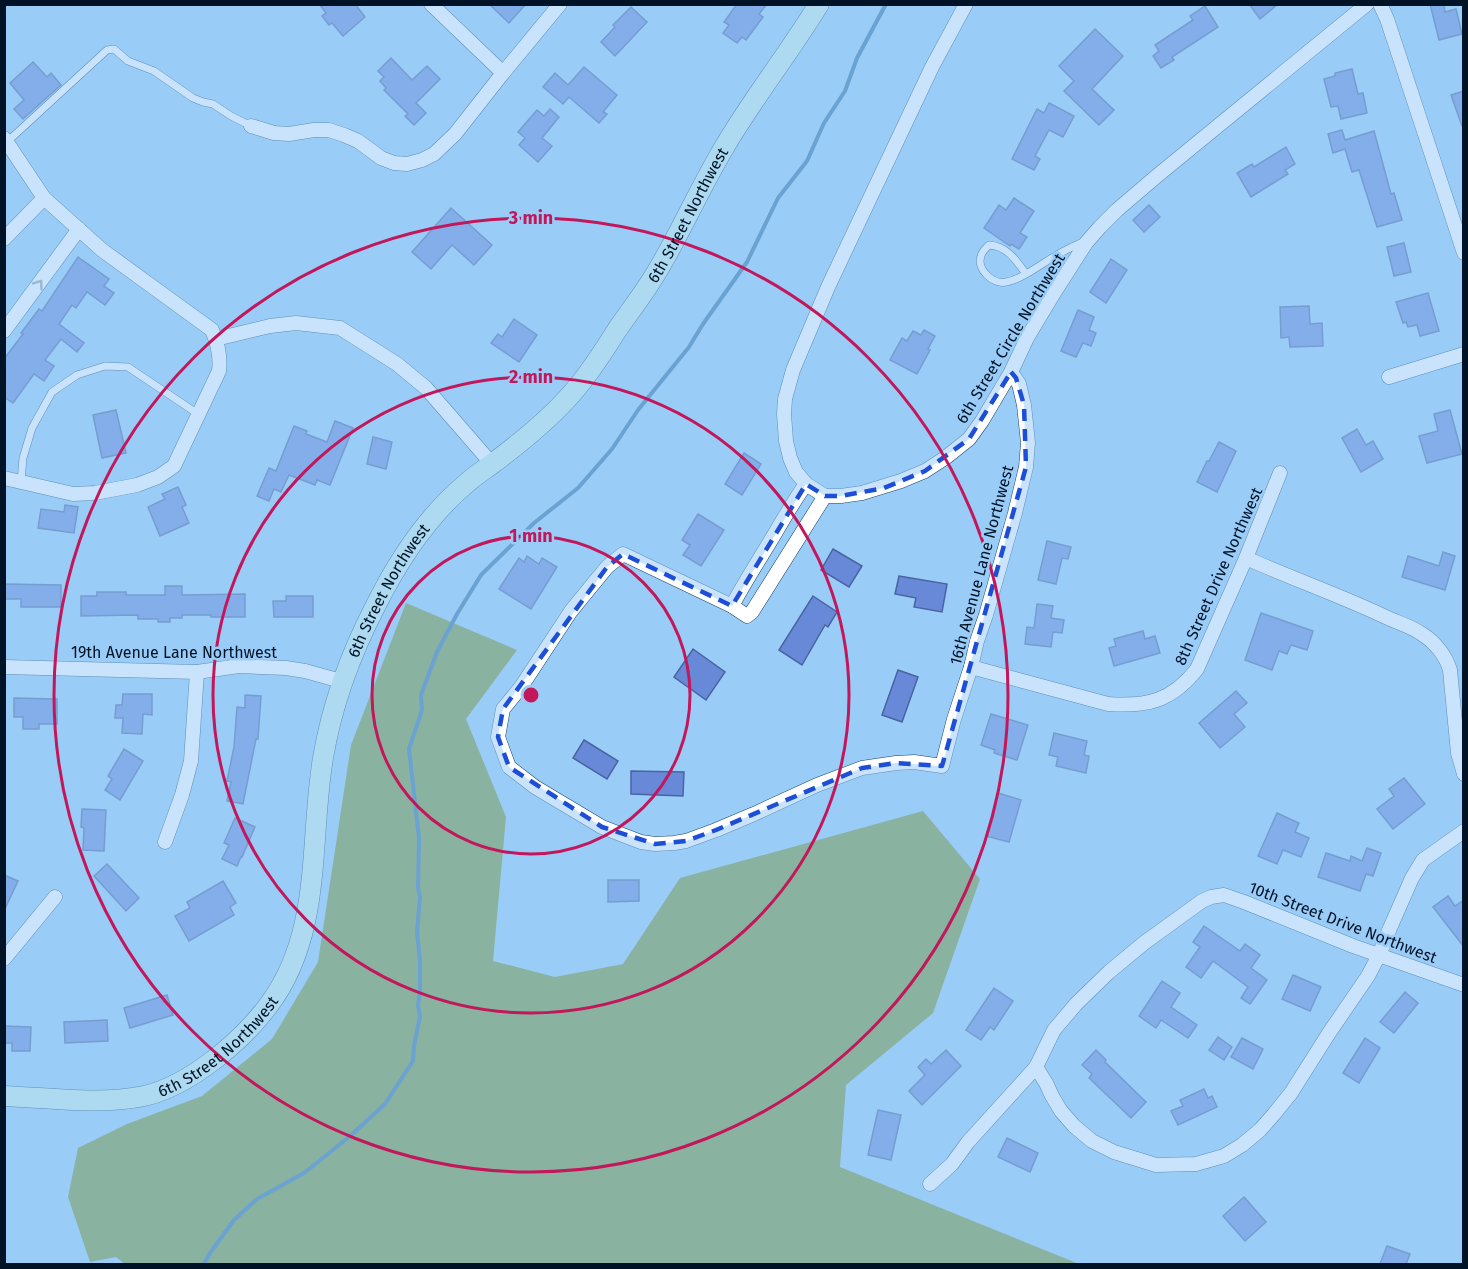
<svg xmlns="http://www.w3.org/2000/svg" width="1468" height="1269" viewBox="0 0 1468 1269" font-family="'Fira Sans',sans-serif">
<rect width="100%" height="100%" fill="#9accf8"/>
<!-- forest -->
<path fill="#759336" d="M406,603L517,650L466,719L506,817L493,961L555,977L623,964L680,878L923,811L980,879L933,1013L846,1085L840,1167L1079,1264H125L116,1257L90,1262L68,1197L78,1148L127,1124L202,1096L272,1039L318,962L351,745Z"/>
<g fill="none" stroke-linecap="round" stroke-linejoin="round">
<!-- stream -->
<path stroke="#306fa2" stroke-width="4" d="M204,1264L210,1253L234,1220L257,1199L304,1173L349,1137L385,1104L413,1061L414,1046L420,1016L418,1006L420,991V961L417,932L420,897L418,888L419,838L409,749L422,710L421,695L437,652L457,614L481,575L534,523L578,488L612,449L638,410L689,347L703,324L747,262L778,198L807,161L824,123L845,91L857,58L886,4"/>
</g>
<!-- building -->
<g fill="#6789d8" stroke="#4964a0" stroke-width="1.5">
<path d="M319,4H355L365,17L343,36L332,23L329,25L322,16L326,13Z"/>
<path d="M489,4H526L509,23Z"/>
<path d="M737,4H767L759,14L763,17L746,40L742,37L737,43L723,33L729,25L724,22Z"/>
<path d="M1249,4H1278L1260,19Z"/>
<path d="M1430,4H1444L1445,12L1456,9L1462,34L1439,40Z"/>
<path d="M1205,6L1218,27L1172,57L1174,60L1161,68L1153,56L1159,51L1155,45L1193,20L1190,16Z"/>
<path d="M631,7L647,22L615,56L601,42L615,27L613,25Z"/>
<path d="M1095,29L1123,56L1092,89L1114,110L1099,125L1064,91L1074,81L1059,66Z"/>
<path d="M391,58L412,80L427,66L440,79L416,103L426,113L414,125L405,116L408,114L384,90L386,88L380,81L384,77L378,71Z"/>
<path d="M33,62L47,77L51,73L61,85L23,119L14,109L24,100L10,83Z"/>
<path d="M584,67L617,95L603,112L607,114L599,123L569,97L563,104L543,87L555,73L568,85Z"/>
<path d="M1352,69L1358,94L1363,93L1367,113L1341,119L1338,106L1331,107L1324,79L1335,76V73Z"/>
<path d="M1464,91V126H1462L1451,95Z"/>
<path d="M1049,103L1074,116L1063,137L1049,130L1035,156L1040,159L1034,170L1012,159L1037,109L1044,113Z"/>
<path d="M550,109L559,117L542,138L552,146L538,162L519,145L525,138L518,132L537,110L544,116Z"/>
<path d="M1342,130L1345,140L1374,131L1391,194L1394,193L1402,220L1377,227L1359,170L1352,172L1345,149L1333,153L1328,134Z"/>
<path d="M1286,147L1295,164L1285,170L1288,174L1251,197L1237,173L1252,164L1254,167Z"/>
<path d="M1014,198L1034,211L1020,233L1027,237L1019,249L1011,244L1010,246L984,228L999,205L1006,210Z"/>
<path d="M1149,205L1160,217L1144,232L1133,220Z"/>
<path d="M451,208L492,245L474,265L452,245L431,269L412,252Z"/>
<path d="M1404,243L1411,272L1394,276L1387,247Z"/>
<path d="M78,257L109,279L104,286L114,293L105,305L87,292L76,308L72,305L59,324L84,343L77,352L61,339L45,360L54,366L44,381L34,374L13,403L4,397V359L23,334L21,333L39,309L42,311Z"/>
<path d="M1111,259L1127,270L1106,303L1090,292Z"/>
<path d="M1428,293L1439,331L1420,336L1417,325L1408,327L1406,322L1403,323L1396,302Z"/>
<path d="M1309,306L1310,324L1322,323L1323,346L1290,347L1289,337L1281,338L1280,307Z"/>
<path d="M1078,310L1094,317L1089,330L1096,333L1091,346L1083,343L1076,357L1061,351Z"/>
<path d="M514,319L537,335L519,362L491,343L498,334L502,337Z"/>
<path d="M924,330L935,336L928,349L930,350L917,374L890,360L902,338L907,341L913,331L921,335Z"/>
<path d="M116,410L126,453L102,458L93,415Z"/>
<path d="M1450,410L1462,454L1427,463L1419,436L1438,431L1434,414Z"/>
<path d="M335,421L353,428L330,485L317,480L315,485L289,475L281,492L274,489L269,501L257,496L269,468L276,471L294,426L307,431L306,434L327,442Z"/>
<path d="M1357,429L1366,445L1373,441L1383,459L1361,472L1342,438Z"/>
<path d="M373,437L392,442L386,469L367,464Z"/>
<path d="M1219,442L1236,451L1217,492L1197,482L1207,461H1209Z"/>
<path d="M744,453L761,464L742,495L725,484Z"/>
<path d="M178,487L186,505L182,507L189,523L160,536L148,507L165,499L162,494Z"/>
<path d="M65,505L78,507L74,533L38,528L41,509L64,512Z"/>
<path d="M698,514L724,530L701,566L683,555L690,545L682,540Z"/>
<path d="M1047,541L1071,547L1068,559L1062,558L1056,584L1038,580Z"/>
<path d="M833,549L862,566L849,587L821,570Z"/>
<path d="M1443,552L1455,556L1445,590L1402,577L1408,556L1439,566Z"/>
<path d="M527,556L539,564L542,558L557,567L531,609L499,589L519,558L524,562Z"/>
<path d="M899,576L947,584L942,612L914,607L916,598L895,594Z"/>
<path d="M4,584L61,585V607H21V599H4Z"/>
<path d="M165,586H182V595L245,594V617H211V615H182V618H170V622H158V619H138V615L81,616V596H97V592H126V595H165Z"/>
<path d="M286,596H313V617H274L273,601H286Z"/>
<path d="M813,596L837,612L828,627L825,625L802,665L779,650Z"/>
<path d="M1037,604L1053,606L1051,618L1064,620L1062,633L1053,632L1051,647L1025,644L1027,627L1034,628Z"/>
<path d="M1261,613L1313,631L1307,650L1291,645L1287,654L1279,651L1272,670L1245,660Z"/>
<path d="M1143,631L1145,639L1155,636L1160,653L1114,666L1109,648L1116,646L1114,639Z"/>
<path d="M693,649L725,672L706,700L674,677Z"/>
<path d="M898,670L918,677L902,722L882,715Z"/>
<path d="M1236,691L1247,703L1234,714L1245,727L1220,748L1199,723Z"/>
<path d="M123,694H152V715L143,714L142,734L122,733L123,718H115L116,705H122Z"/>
<path d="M245,695L261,696L258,739H256L243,804L227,801L231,782L227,781L234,747L237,707L245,708Z"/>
<path d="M14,698L57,699V724H39V729H23V717H14Z"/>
<path d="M991,714L1028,725L1017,760L994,753L995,750L981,745Z"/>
<path d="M1054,733L1087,741L1084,755L1089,756L1086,773L1056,766L1058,757L1049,755Z"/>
<path d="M584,740L618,761L607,779L573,758Z"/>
<path d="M124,749L143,761L120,800L105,790L112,779L108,776Z"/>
<path d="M631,771L684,772L683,796L631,794Z"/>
<path d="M1404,778L1425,804L1393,829L1377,809L1394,796L1389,789Z"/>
<path d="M998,793L1021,800L1009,842L986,836Z"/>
<path d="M82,809L106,810L104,851L83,850L84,828L81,827Z"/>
<path d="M1277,813L1299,823L1295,832L1309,838L1301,857L1283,850L1277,864L1258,856Z"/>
<path d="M235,818L255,827L242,857H241L237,866L222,859L229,845L224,843Z"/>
<path d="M1367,848L1381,853L1373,876L1366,874L1360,891L1318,877L1326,853L1350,861L1351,856L1362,861Z"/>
<path d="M107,864L139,898L126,911L94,876Z"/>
<path d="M4,875L18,881L4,911Z"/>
<path d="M608,880H639V901L608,902Z"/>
<path d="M223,881L236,903L230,907L234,915L189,941L175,916L190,908L187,902Z"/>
<path d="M1448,896L1455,906L1464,900V947L1433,907Z"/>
<path d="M1204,926L1240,951L1245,944L1260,955L1251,968L1267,980L1250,1004L1241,998L1248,987L1213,961L1201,978L1186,967L1200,947L1193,942Z"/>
<path d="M1293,975L1321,987L1310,1011L1282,999Z"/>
<path d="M1162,981L1180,993L1171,1007L1197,1025L1188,1038L1161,1020L1156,1028L1139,1016Z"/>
<path d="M994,988L1013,1001L994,1030L990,1027L981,1040L966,1030Z"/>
<path d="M1405,992L1418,1003L1394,1033L1380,1022Z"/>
<path d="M167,995L173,1015L130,1028L124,1008Z"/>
<path d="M107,1020L108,1041L65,1043L64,1022Z"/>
<path d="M4,1026L31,1027L30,1051H12V1043H4Z"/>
<path d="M1218,1037L1232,1047L1224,1060L1209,1050Z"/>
<path d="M1242,1038L1263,1049L1253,1069L1231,1057Z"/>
<path d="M1365,1038L1380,1048L1359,1083L1343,1073Z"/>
<path d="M946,1050L961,1066L922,1105L909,1091L925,1075L918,1067L926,1059L931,1064Z"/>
<path d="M1096,1050L1106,1060L1105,1062L1146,1102L1131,1118L1089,1078L1092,1074L1082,1065Z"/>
<path d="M1204,1089L1208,1098L1212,1096L1217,1107L1178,1125L1171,1111L1183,1106L1180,1100Z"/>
<path d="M878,1110L901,1115L891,1160L868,1155Z"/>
<path d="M1007,1138L1038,1153L1030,1172L998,1157Z"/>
<path d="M1244,1197L1266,1222L1245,1241L1223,1216Z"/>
<path d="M1387,1246L1410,1254L1406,1264H1380Z"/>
</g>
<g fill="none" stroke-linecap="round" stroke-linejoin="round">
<defs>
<g id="lane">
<path d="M7,142L107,50L114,49L128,61L154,71L193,98L203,102L213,104L231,116L251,126"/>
<path d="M1026,274C1016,260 1007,246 989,245C986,248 982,251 981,256C976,269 993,285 1006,282C1023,279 1042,263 1057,255C1065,250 1074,246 1083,242"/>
<path d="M21,482L23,458L32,428L52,392L77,375L105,366L128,367L198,414"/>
</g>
<g id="street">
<path d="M431,4L503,73"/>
<path d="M966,4L932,67L828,287L793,370L785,399L784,414L786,441L790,458L796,472L806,484L825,496H841L862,493L901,481L925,471L945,458L969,439L982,421L1011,372L1027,338L1054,293L1086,243L1100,227L1117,210L1158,175L1367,4"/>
<path d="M1380,4L1387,19L1464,253"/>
<path d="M251,126L274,133L289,134L314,130H329L344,135L358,141L381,158L394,163L407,164L422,160L434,154L455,134L503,73L560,4"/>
<path d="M4,138L44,198L102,250L212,330C218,344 221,356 219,371L174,466L158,477L137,485L95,493L73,494L4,478"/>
<path d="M4,239L44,198"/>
<path d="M4,331L79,229"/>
<path d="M216,339L270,326L296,323L340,328L397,364L426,388L492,464"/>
<path d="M1389,377L1464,354"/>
<path d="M806,484C792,503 781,524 768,545C756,565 743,585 732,606L747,616L752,612L825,496"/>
<path d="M1246,558C1293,579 1342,596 1388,618C1399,623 1412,627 1422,634C1435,642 1446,656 1450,670L1458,753L1464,774"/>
<path d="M732,606L623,554L607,567L571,611L521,687L503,709L498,737L509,767L535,787L602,827L641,842L655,844L674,843L686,841L716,830L754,814L817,785L862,768L896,763L914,762L942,766L954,719L971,667L977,641L986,615L1015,513L1026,467L1028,443L1024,405L1019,384L1011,372"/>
<path d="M4,667L197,672L239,666L286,668L305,671L341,681"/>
<path d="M971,667L1108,704C1147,707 1172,701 1197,669L1246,558L1280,473"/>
<path d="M165,842L182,795L191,761L197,672"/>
<path d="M4,959L55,897"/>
<path d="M1036,1067L1046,1083L1052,1096L1061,1111L1074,1126L1092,1141L1114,1152L1156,1165L1196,1164L1224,1156L1242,1145L1260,1130L1274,1114L1291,1093L1329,1033L1368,976L1379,955L1390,928L1412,878L1423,860L1464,831"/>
<path d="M930,1184L952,1164L968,1142L1036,1067L1054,1030L1076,1004L1109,972L1144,943L1202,901L1211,897L1224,895L1244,902L1353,946L1464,985"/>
</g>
<g id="secondary">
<path id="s1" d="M4,1096C48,1098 102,1105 144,1096C189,1086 241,1042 268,1006C323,934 309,841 323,758C332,704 351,653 376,605C399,559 428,515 468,482C476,475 484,470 492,464C523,441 555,415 579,385C593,368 605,349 617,330C632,308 649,287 662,263C684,225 702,184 725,146C754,97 789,53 819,4"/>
</g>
</defs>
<!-- lane casing -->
<use href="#lane" stroke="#144569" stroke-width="8"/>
<!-- street casing -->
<use href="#street" stroke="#144569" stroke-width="15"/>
<!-- secondary casing -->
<use href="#secondary" stroke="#144569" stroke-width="21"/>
<!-- lane -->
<use href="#lane" stroke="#fff" stroke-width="7"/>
<!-- street -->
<use href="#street" stroke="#fff" stroke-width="14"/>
<!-- secondary -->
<use href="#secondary" stroke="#c4ece8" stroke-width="20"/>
</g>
<!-- one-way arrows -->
<defs><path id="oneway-chevron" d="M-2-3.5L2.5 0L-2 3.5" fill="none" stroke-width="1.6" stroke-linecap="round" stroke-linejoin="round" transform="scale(1.5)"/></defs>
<use stroke="#99a1a8" href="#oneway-chevron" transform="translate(39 284) rotate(-54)"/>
<!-- marked area -->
<path d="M0 0H1468V1269H0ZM1011,372L1016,378L1024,405L1026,467L942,766L896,763L862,768L716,830L686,841L655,844L602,827L509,767L498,737L503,709L607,567L623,554L732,606L806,484L825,496H841L884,488L925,471L969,439Z" fill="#9accf8" fill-opacity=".55" fill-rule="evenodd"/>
<path fill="none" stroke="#1d4ed8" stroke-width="4.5" stroke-dasharray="12 8" stroke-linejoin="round" d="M1011,372L1016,378L1024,405L1026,467L942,766L896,763L862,768L716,830L686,841L655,844L602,827L509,767L498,737L503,709L607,567L623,554L732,606L806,484L825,496H841L884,488L925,471L969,439Z"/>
<!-- distance rings -->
<g fill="none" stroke="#c2185b" stroke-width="3">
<circle cx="531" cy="695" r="159"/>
<circle cx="531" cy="695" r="318"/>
<circle cx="531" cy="695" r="477"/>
</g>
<g text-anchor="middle" stroke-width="5" stroke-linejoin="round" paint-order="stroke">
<!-- street labels -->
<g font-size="16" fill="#001326" stroke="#9accf8">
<text dy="6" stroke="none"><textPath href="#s1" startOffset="1221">6th Street Northwest</textPath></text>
<text transform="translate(1010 338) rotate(-59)" y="6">6th Street Circle Northwest</text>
<text transform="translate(981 565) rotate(-75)" y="6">16th Avenue Lane Northwest</text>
<text transform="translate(1218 576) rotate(-66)" y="6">8th Street Drive Northwest</text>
<text dy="6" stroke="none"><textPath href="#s1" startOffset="735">6th Street Northwest</textPath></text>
<text x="174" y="658">19th Avenue Lane Northwest</text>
<text transform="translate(1343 922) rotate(21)" y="6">10th Street Drive Northwest</text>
<text dy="6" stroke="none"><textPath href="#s1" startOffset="231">6th Street Northwest</textPath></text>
</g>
</g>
<circle cx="531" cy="695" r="9" fill="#c2185b" stroke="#9accf8" stroke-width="3"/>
<g font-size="18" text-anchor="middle" font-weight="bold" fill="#c2185b" stroke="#9accf8" stroke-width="5" stroke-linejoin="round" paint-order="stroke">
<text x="531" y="224">3 min</text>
<text x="531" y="383">2 min</text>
<text x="531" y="542">1 min</text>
</g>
<!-- border -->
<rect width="1468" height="1269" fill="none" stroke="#001326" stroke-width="12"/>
</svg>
